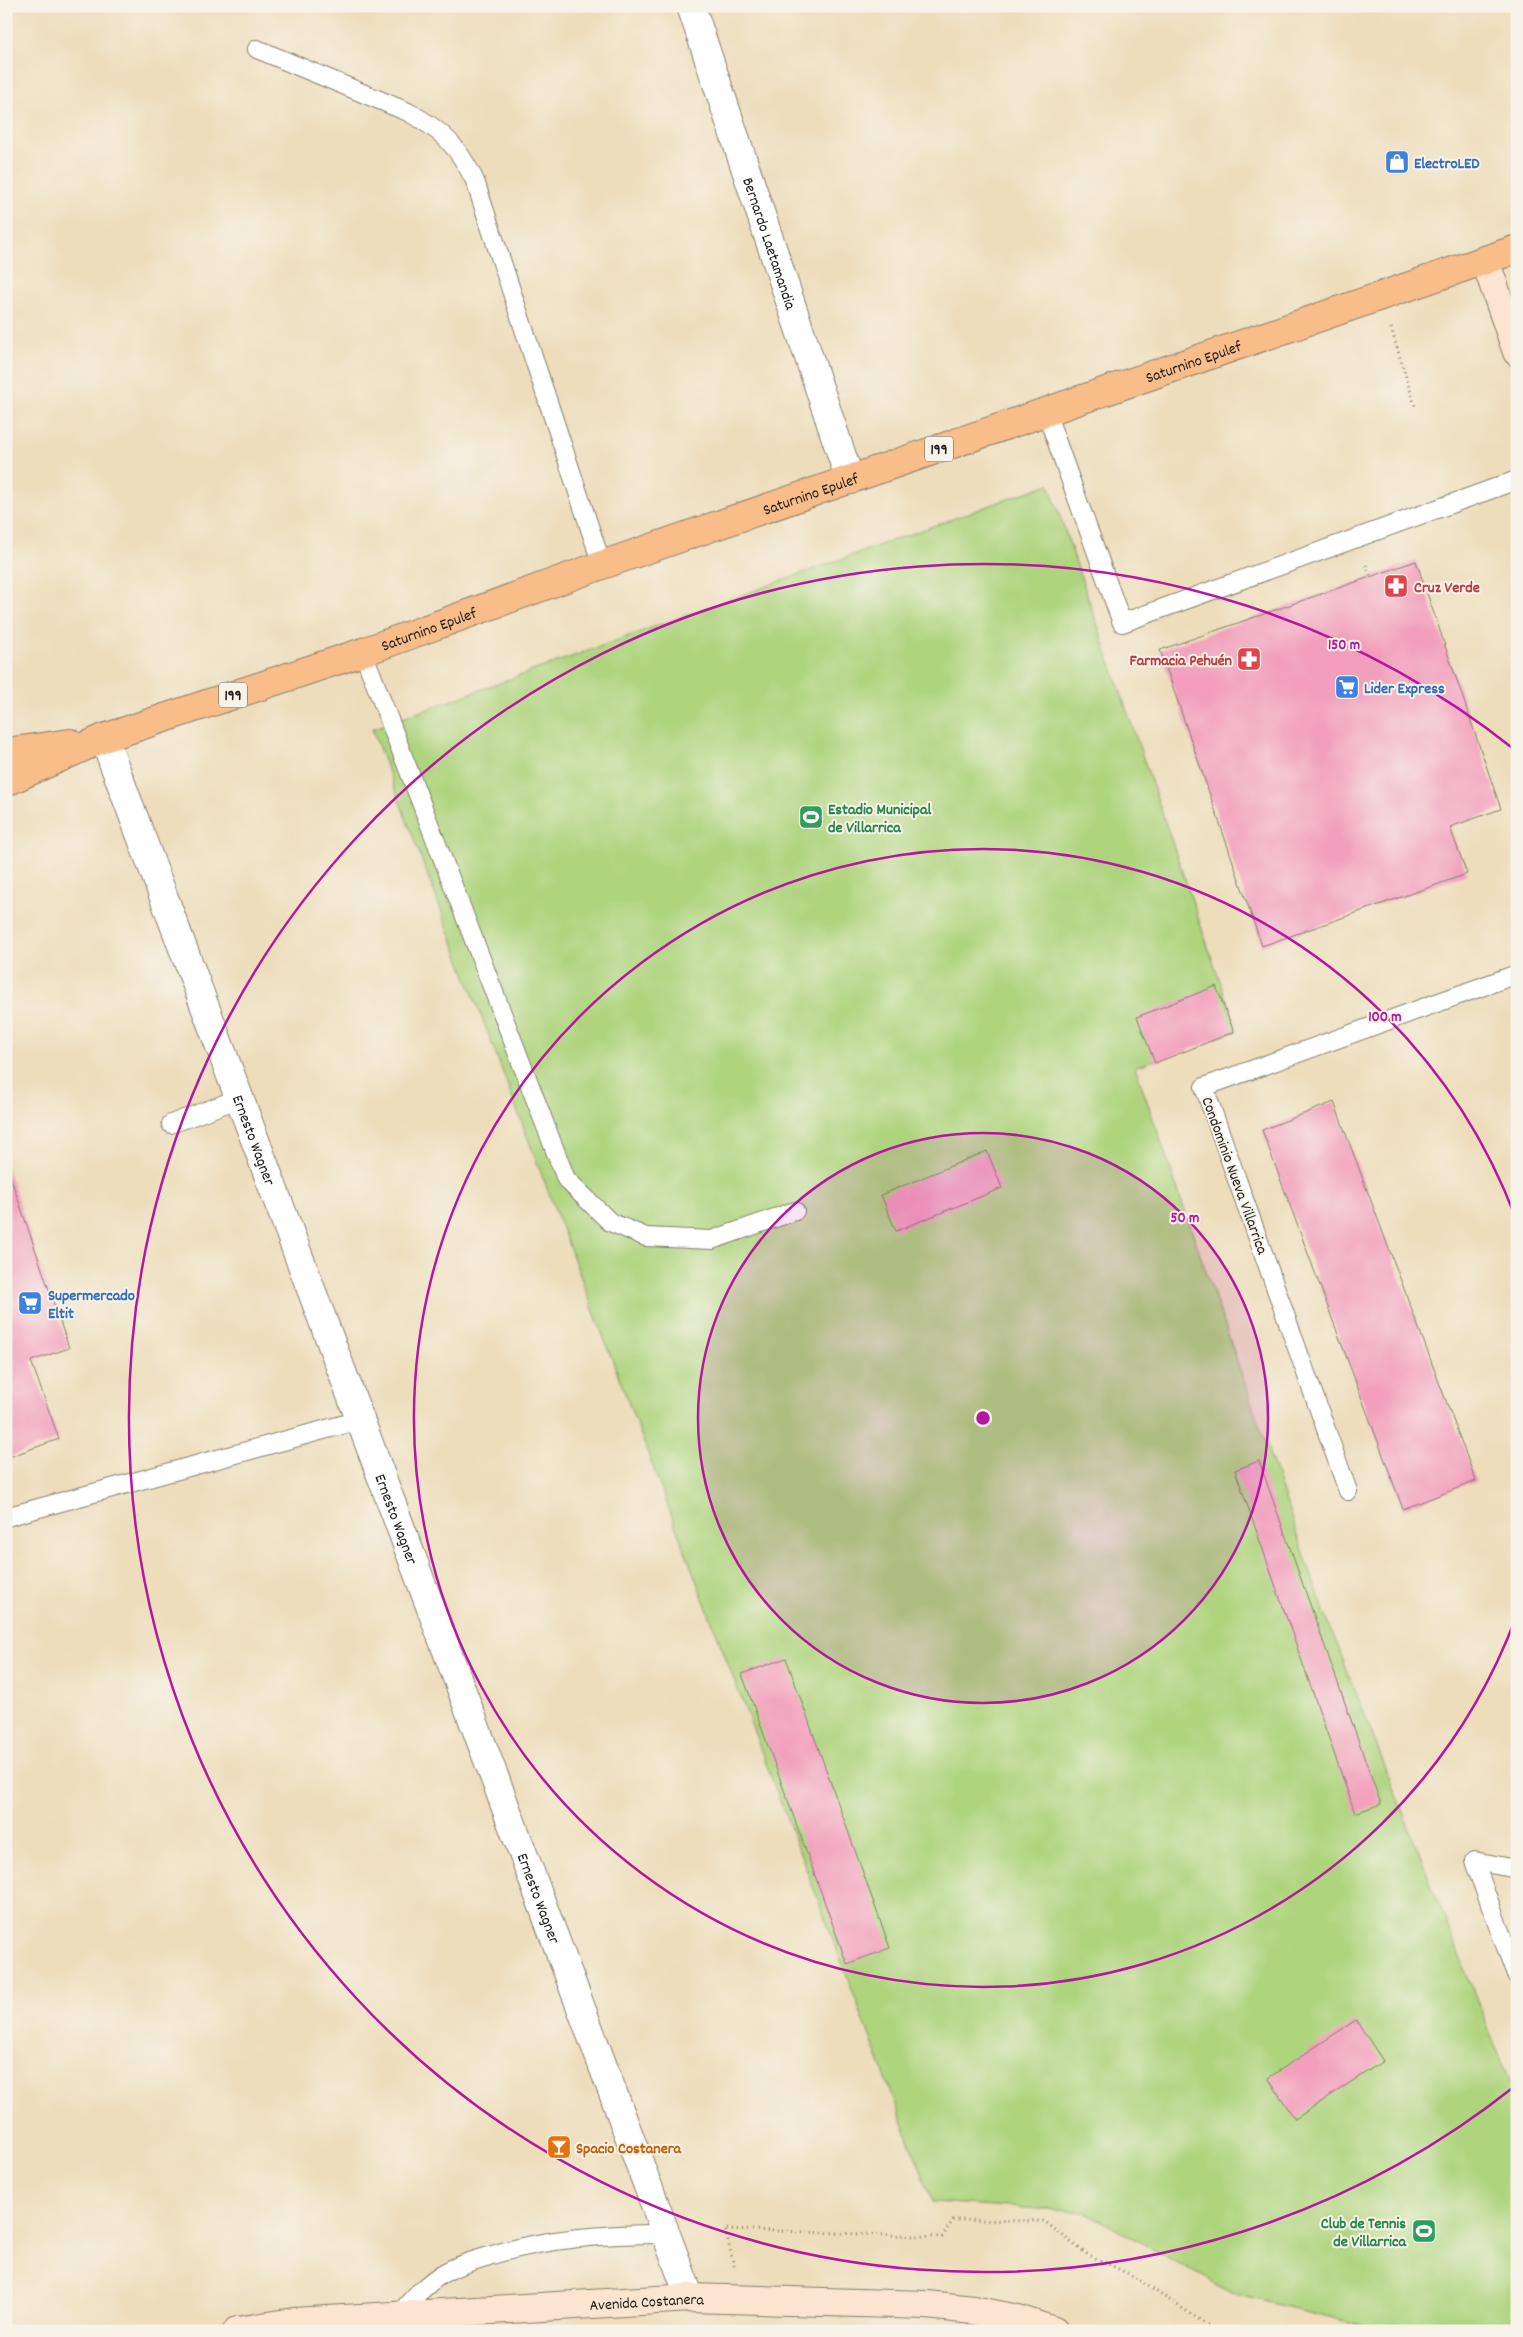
<svg xmlns="http://www.w3.org/2000/svg" width="1523" height="2337" viewBox="0 0 1523 2337" font-family="Dekko,sans-serif">
<rect width="100%" height="100%" fill="#f7f3e8"/>
<filter id="ink" filterUnits="userSpaceOnUse"><feTurbulence type="fractalNoise" baseFrequency=".02" numOctaves="2"/><feDisplacementMap in="SourceGraphic" scale="10" xChannelSelector="R" yChannelSelector="G"/><feConvolveMatrix kernelMatrix="1 2 1 2 8 2 1 2 1" color-interpolation-filters="sRGB"/></filter>
<filter id="wash" filterUnits="userSpaceOnUse"><feTurbulence type="fractalNoise" baseFrequency=".0096" numOctaves="4" result="noise"/><feDisplacementMap in="SourceGraphic" scale="20" xChannelSelector="R" yChannelSelector="G"/><feGaussianBlur stdDeviation="1.12" result="paint"/><feColorMatrix in="noise" values="0 0 0 0 0 0 0 0 0 0 0 0 0 0 0 0 0 1.4 0 .05"/><feComposite in="paint" operator="in"/></filter>
<g filter="url(#wash)">
<rect width="100%" height="100%" fill="#edddbb"/>
<!-- green -->
<path fill="#aed47e" stroke="#65784d" d="M1049,484L1237,1031L1135,1067L1325,1614L1517,2102V2331H1388L1233,2294L1086,2212L933,2202L372,729Z"/>
<g id="blocks">
<!-- building -->
<g fill="#f29ebc">
<path d="M1416,561L1501,809L1450,827L1467,874L1262,946L1160,650Z"/>
<path d="M1216,986L1234,1032L1155,1063L1137,1017Z"/>
<path d="M1334,1102L1476,1481L1403,1509L1262,1130Z"/>
<path d="M987,1151L1002,1188L896,1231L881,1195Z"/>
<path d="M7,1167L69,1348L31,1361L59,1439L6,1458Z"/>
<path d="M1259,1461L1381,1804L1355,1813L1235,1470Z"/>
<path d="M786,1658L890,1948L847,1964L742,1674Z"/>
<path d="M1356,2020L1383,2061L1295,2119L1268,2078Z"/>
</g>
</g>
</g>
<g filter="url(#ink)">
<use href="#blocks" fill-opacity="0" stroke="#847c6c" stroke-width="1"/>
<g fill="none" stroke-linecap="round" stroke-linejoin="round">
<defs>
<g id="lane">
<path d="M257,49L408,112C442,130 458,146 475,181L602,565"/>
<path d="M1046,412L1122,623L1517,480"/>
<path d="M363,652L566,1179L610,1222L646,1237L712,1240L795,1211"/>
<path d="M171,1124L240,1098"/>
<path d="M1348,1491L1204,1087L1517,974"/>
<path d="M6,1517L360,1420"/>
<path d="M1517,1869L1474,1861L1517,1977"/>
<path d="M398,2316C411,2299 425,2285 442,2274C456,2265 473,2261 489,2256C546,2238 606,2234 666,2234"/>
</g>
<g id="street">
<path id="s1" d="M691,6L850,480"/>
<path id="s2" d="M104,738L690,2298"/>
</g>
<g id="secondary">
<path d="M1485,260L1517,352"/>
<path id="s3" d="M237,2331L294,2322L690,2298L927,2305L973,2310L1018,2319L1054,2331"/>
</g>
<g id="primary">
<path d="M6,752L70,743"/>
<path id="s4" d="M6,782L104,738L363,652L602,565L1517,249"/>
</g>
</defs>
<!-- lane casing -->
<use href="#lane" stroke="#847c6c" stroke-width="20"/>
<!-- street casing -->
<use href="#street" stroke="#847c6c" stroke-width="30"/>
<!-- secondary casing -->
<use href="#secondary" stroke="#847c6c" stroke-width="30"/>
<!-- primary casing -->
<use href="#primary" stroke="#847c6c" stroke-width="30"/>
<!-- path -->
<g stroke="#847c6c" stroke-width="3" stroke-dasharray="1 4" stroke-linecap="butt">
<path d="M1391,328L1415,406"/>
<path d="M1366,565L1371,577"/>
<path d="M734,2266L725,2229L942,2237L953,2220L1044,2221L1085,2253L1131,2275L1217,2331"/>
</g>
<!-- lane -->
<use href="#lane" stroke="#fff" stroke-width="18"/>
<!-- street -->
<use href="#street" stroke="#fff" stroke-width="28"/>
<!-- secondary -->
<use href="#secondary" stroke="#fce5d0" stroke-width="28"/>
<!-- primary -->
<use href="#primary" stroke="#f8bd89" stroke-width="28"/>
</g>
</g>
<!-- distance rings -->
<circle cx="983" cy="1418" r="285" fill="#b5179e" fill-opacity=".12"/>
<g fill="none" stroke="#b5179e" stroke-width="2.5">
<circle cx="983" cy="1418" r="285"/>
<path d="M1516 1617A569 569 0 1 1 1516 1219"/>
<path d="M1515 2086A854 854 0 1 1 1515 750"/>
</g>
<!-- icons -->
<defs>
<symbol id="shop-square" viewBox="-11 -11 22 22"><rect x="-9" y="-9" width="18" height="18" rx="4" fill="#3f7fe0" stroke="#f7f3e8"/><path d="M-5-2.5h2.3a2.7 3.5 0 0 1 5.4 0H5L5.5 6h-11ZM-1.5-2.5h3a1.5 2.3 0 0 0-3 0Z" fill="#fff"/></symbol>
<symbol id="pharmacy-square" viewBox="-11 -11 22 22"><rect x="-9" y="-9" width="18" height="18" rx="4" fill="#e0444e" stroke="#f7f3e8"/><path d="M-2-6h4v4h4v4h-4v4h-4v-4h-4v-4h4Z" fill="#fff"/></symbol>
<symbol id="supermarket-square" viewBox="-11 -11 22 22"><rect x="-9" y="-9" width="18" height="18" rx="4" fill="#3f7fe0" stroke="#f7f3e8"/><path d="M-6-5.5h2.5l.6 2H6L4.5 2H-2.5L-4.4-4H-6ZM-1.5 3.2a1.3 1.3 0 1 0 .1 0ZM3 3.2a1.3 1.3 0 1 0 .1 0Z" fill="#fff"/></symbol>
<symbol id="stadium-square" viewBox="-11 -11 22 22"><rect x="-9" y="-9" width="18" height="18" rx="4" fill="#2e9e5b" stroke="#f7f3e8"/><path d="M0-5a6.5 5 0 1 0 0 10a6.5 5 0 1 0 0-10ZM-3.5-1.8h7v3.6h-7Z" fill="#fff"/></symbol>
<symbol id="bar-square" viewBox="-11 -11 22 22"><rect x="-9" y="-9" width="18" height="18" rx="4" fill="#e8710a" stroke="#f7f3e8"/><path d="M-6-5H6L.8 .8V4.5H3.5V6h-7V4.5H-.8V.8Z" fill="#fff"/></symbol>
</defs>
<g fill-rule="evenodd">
<use href="#shop-square" x="1383" y="148" width="28" height="28"/>
<use href="#pharmacy-square" x="1382" y="572" width="28" height="28"/>
<use href="#pharmacy-square" x="1235" y="645" width="28" height="28"/>
<use href="#supermarket-square" x="1333" y="673" width="28" height="28"/>
<use href="#stadium-square" x="797" y="803" width="28" height="28"/>
<use href="#supermarket-square" x="16" y="1289" width="28" height="28"/>
<use href="#bar-square" x="545" y="2133" width="28" height="28"/>
<use href="#stadium-square" x="1410" y="2217" width="28" height="28"/>
</g>
<g text-anchor="middle" stroke-width="4" stroke-linejoin="round" paint-order="stroke">
<!-- shield labels -->
<g fill="#f7f3e8" stroke="#5e5c59" stroke-width="1">
<rect x="925" y="436.5" width="28" height="25" rx="4"/>
<rect x="219" y="682.5" width="28" height="25" rx="4"/>
</g>
<g font-size="15" font-weight="bold" fill="#1c1c1c">
<text x="939" y="454">199</text>
<text x="233" y="700">199</text>
</g>
<!-- shop labels -->
<g font-size="16" font-weight="bold" fill="#366cbe" stroke="#f7f3e8" text-anchor="start">
<text x="1414" y="168">ElectroLED</text>
<text x="1364" y="693">Lider Express</text>
<text x="48" y="1300">Supermercado<tspan x="48" dy="18">Eltit</tspan></text>
</g>
<!-- street labels -->
<g font-size="16" fill="#1c1c1c" stroke="#f7f3e8">
<text dy="6" stroke="none"><textPath href="#s1" startOffset="250">Bernardo Laetamandia</textPath></text>
<text dy="6" stroke="none"><textPath href="#s4" startOffset="1260">Saturnino Epulef</textPath></text>
<text dy="6" stroke="none"><textPath href="#s4" startOffset="855">Saturnino Epulef</textPath></text>
<text dy="6" stroke="none"><textPath href="#s4" startOffset="450">Saturnino Epulef</textPath></text>
<text dy="6" stroke="none"><textPath href="#s2" startOffset="429">Ernesto Wagner</textPath></text>
<text transform="translate(1236 1175) rotate(70)" y="6">Condominio Nueva Villarrica</text>
<text dy="6" stroke="none"><textPath href="#s2" startOffset="834">Ernesto Wagner</textPath></text>
<text dy="6" stroke="none"><textPath href="#s2" startOffset="1239">Ernesto Wagner</textPath></text>
<text dy="6" stroke="none"><textPath href="#s3" startOffset="411">Avenida Costanera</textPath></text>
</g>
<!-- health labels -->
<g font-size="16" font-weight="bold" fill="#be3a42" stroke="#f7f3e8" text-anchor="start">
<text x="1414" y="592">Cruz Verde</text>
<text x="1232" y="665" text-anchor="end">Farmacia Pehuén</text>
</g>
<!-- leisure labels -->
<g font-size="16" font-weight="bold" fill="#27864d" stroke="#f7f3e8" text-anchor="start">
<text x="828" y="814">Estadio Municipal<tspan x="828" dy="18">de Villarrica</tspan></text>
<text x="1406" y="2228" text-anchor="end">Club de Tennis<tspan x="1406" dy="18">de Villarrica</tspan></text>
</g>
<!-- food labels -->
<g font-size="16" font-weight="bold" fill="#c56008" stroke="#f7f3e8" text-anchor="start">
<text x="576" y="2153">Spacio Costanera</text>
</g>
</g>
<circle cx="983" cy="1418" r="8" fill="#b5179e" stroke="#f7f3e8" stroke-width="2.5"/>
<g font-size="15" text-anchor="middle" font-weight="bold" fill="#b5179e" stroke="#f7f3e8" stroke-width="4" stroke-linejoin="round" paint-order="stroke">
<text x="1344" y="649">150 m</text>
<text x="1385" y="1021">100 m</text>
<text x="1185" y="1222">50 m</text>
</g>
<!-- margin -->
<rect width="1523" height="2337" fill="none" stroke="#f7f3e8" stroke-width="25"/>
</svg>
